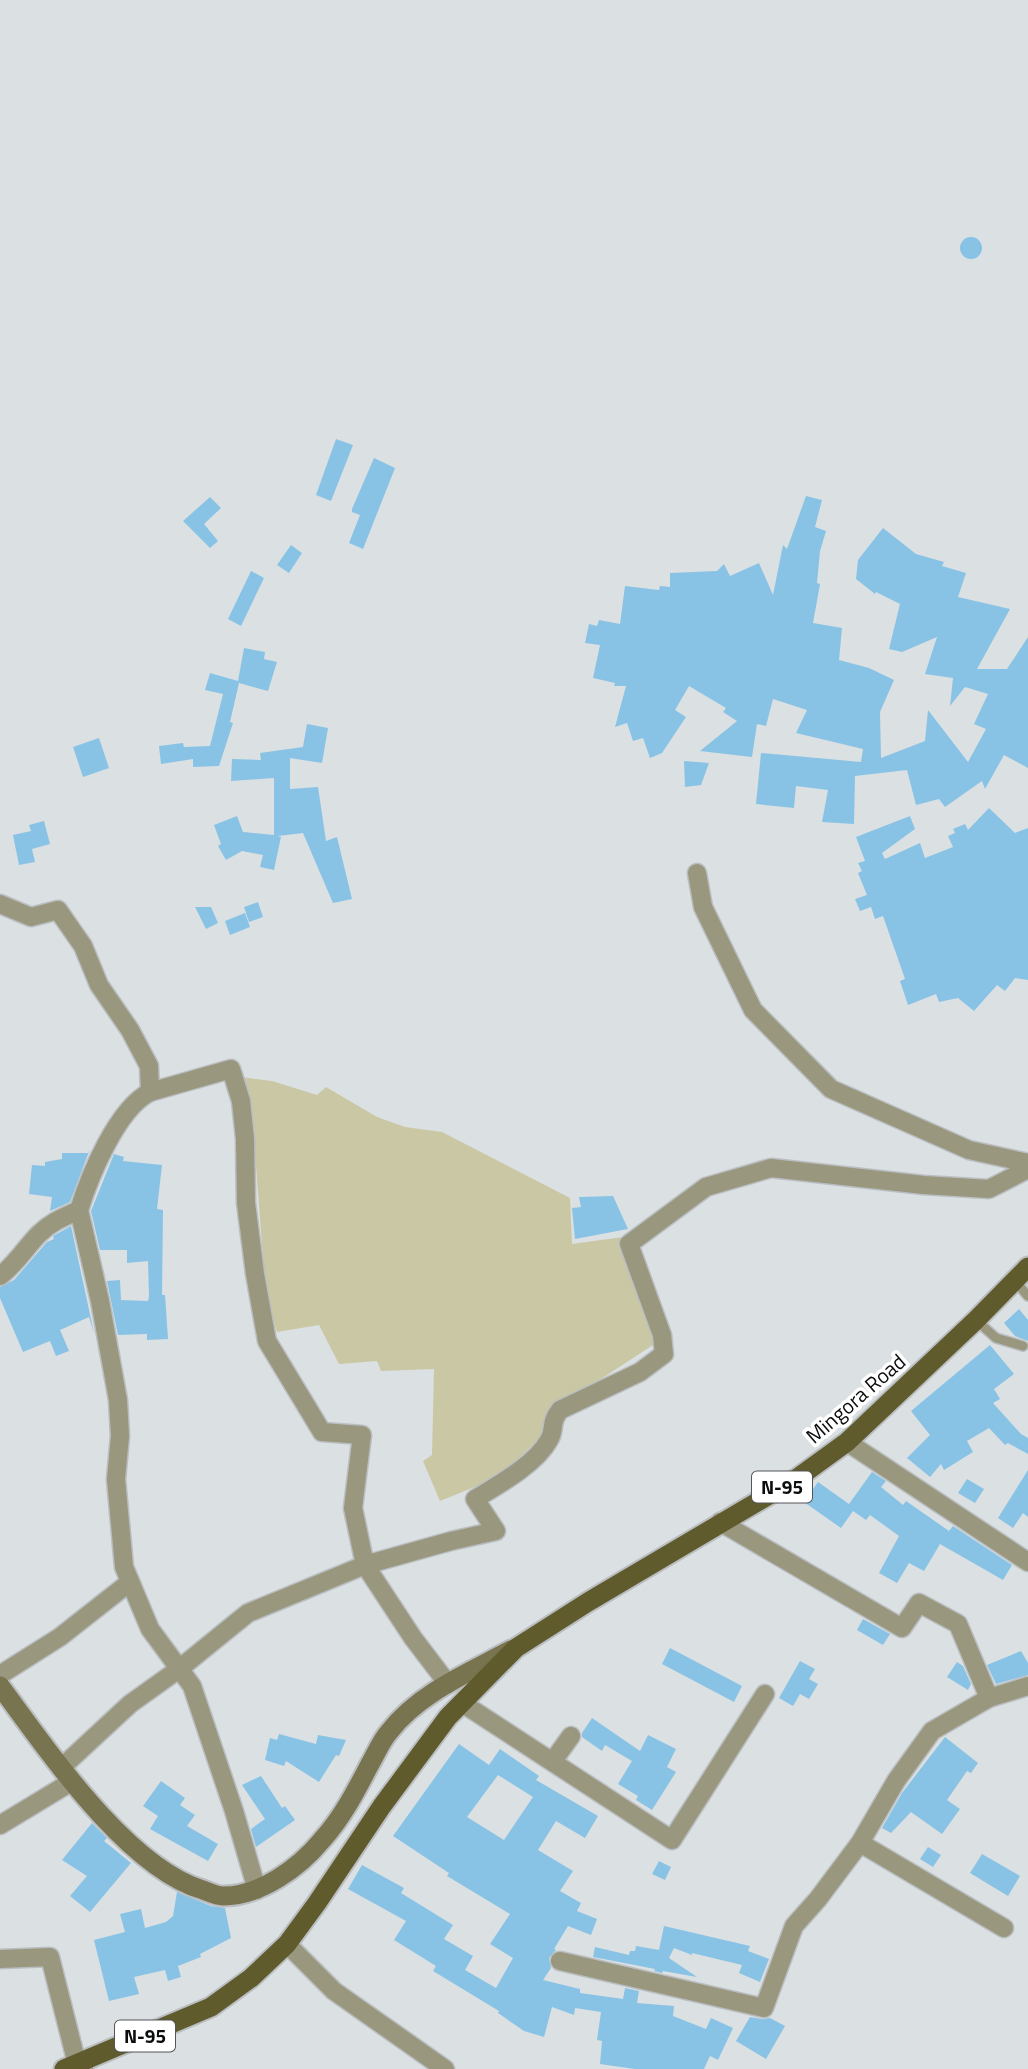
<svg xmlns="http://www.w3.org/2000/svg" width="1028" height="2069" viewBox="0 0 1028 2069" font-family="'Titillium Web',sans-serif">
<rect width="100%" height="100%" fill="#dbe0e3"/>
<!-- green -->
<path fill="#cac7a5" d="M241,1077L272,1081L317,1095L326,1087L377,1117L405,1127L442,1132L570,1198L572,1244L623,1237L656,1343L549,1413L541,1437L499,1477L440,1501L423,1461L432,1455L434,1369L381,1371L377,1361L339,1364L319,1325L277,1332L266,1297L255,1152Z"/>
<!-- building -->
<g fill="#88c3e5" fill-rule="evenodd">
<circle cx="971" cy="248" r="11"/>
<path d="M336,439L353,445L331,501L316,495Z"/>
<path d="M374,458L395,468L363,549L349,543L360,515L352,512V509Z"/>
<path d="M806,496L822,500L815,527L826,531L820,551L817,583L820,584L813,623L842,628L839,660L869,668L894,680L880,712L881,758L925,741L928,710L968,762L986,729L974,724L988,694L965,687L950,706L953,678L925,674L937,637L902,652L889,649L900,604L876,592L875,594L856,579L858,560L883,528L916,554L944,562L942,566L966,573L958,597L1010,609L977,669H1007L1028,637V768L1004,755L985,789L982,781L945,807L939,799L916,805L907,770L855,776L854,824L822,822L828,790L796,786L794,808L756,804L761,753L861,762L863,749L796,733L807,710L773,699L766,726L757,724L752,757L700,751L737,721L723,712L726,708L689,686L675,710L686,717L662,753L650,758L643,738L633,741L627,723L615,727L626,686H614L615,683L593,678L600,645L585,643L589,624L597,626L599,620L620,624L625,586L659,590L660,586L670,587V573L717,571L724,564L730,576L759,563L773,595L783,545L787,549Z"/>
<path d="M210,497L221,508L204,524L218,541L210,548L183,521Z"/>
<path d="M291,545L302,553L289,573L277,565Z"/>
<path d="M251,571L264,578L241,626L228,619Z"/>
<path d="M244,648L265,652L264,659L277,662L268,691L239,683L230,722L233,723L219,766L193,767V759L161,764L159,746L183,743L184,747L210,746L223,694L205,690L210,673L238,681Z"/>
<path d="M307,724L328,728L322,763L290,758V789L318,787L326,841L337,837L352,899L333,903L303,833L278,836L281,837L274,870L260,867L263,855L242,851L226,860L218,846L221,844L214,825L237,816L243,832L274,835V778L231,781L232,759L261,760L260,753L303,747Z"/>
<path d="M99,738L109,768L83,777L73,747Z"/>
<path d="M684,761L709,763L701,785L685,787Z"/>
<path d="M989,808L1015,833L1028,828V980L1015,978L1005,991L997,985L974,1011L958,998L939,1002L936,994L908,1005L900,981L905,979L883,916L875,919L871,907L860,911L855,899L867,895L858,873L862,871L858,863L865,861L856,837L910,816L915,829L882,853L885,859L920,843L925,858L953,847L948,836L955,833L953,829L965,824L968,830Z"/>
<path d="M44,821L50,844L32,849L35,862L19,865L13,835L31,831L29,825Z"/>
<path d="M258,902L263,917L249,922L244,907Z"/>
<path d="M195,907H211L218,923L206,929Z"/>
<path d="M245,913L250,927L230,935L225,921Z"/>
<path d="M90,1149L70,1202L50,1211L52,1197L29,1194L32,1165L45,1166V1162L62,1159V1153H88Z"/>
<path d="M114,1154L124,1157L123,1161L162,1165L157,1209L163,1210L162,1295H165L168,1339L147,1340V1334L118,1335L107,1281L120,1280L121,1300L148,1301L149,1296L148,1261L127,1263V1250H100L91,1211Z"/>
<path d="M613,1196L628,1229L575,1239L572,1208L581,1207L579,1197Z"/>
<path d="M71,1226L94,1333L89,1317L60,1330L69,1351L56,1356L50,1341L23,1352L0,1298V1287L14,1280L47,1242L54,1239L53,1236Z"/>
<path d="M1019,1309L1028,1320V1341L1015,1336L1004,1323Z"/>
<path d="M990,1345L1014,1374L994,1389L1000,1399L993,1403L1021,1434L1028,1438V1454L1008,1443L1005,1445L989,1428L967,1441L973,1452L944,1470L941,1464L930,1477L907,1458L930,1435L911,1411Z"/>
<path d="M1028,1470V1517L1023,1513L1013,1528L998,1518Z"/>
<path d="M872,1472L886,1481L881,1487L903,1505L906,1501L949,1531L953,1526L1012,1565L1003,1580L940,1544L924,1571L909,1563L897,1583L879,1573L899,1536L870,1515L866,1520L853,1511L841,1528L804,1502L818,1482L849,1504Z"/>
<path d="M967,1479L984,1489L975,1503L958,1493Z"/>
<path d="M863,1619L890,1634L883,1645L857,1630Z"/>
<path d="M670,1648L742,1686L734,1702L662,1664Z"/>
<path d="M1021,1651L1028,1663V1675L996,1684L987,1665Z"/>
<path d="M800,1661L815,1669L809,1679L818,1684L809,1699L800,1694L793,1706L779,1698Z"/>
<path d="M957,1662L963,1666L971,1684L968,1690L947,1677Z"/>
<path d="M592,1718L640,1751L648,1735L676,1749L667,1767L676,1772L652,1810L636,1800L638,1796L618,1784L632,1761L605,1745L602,1751L582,1737V1733Z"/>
<path d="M279,1734L316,1744L318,1735L346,1740L339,1756L336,1755L319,1782L286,1761L284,1766L265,1760L270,1738L277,1740Z"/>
<path d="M945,1737L978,1763L971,1773L967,1771L947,1800L960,1809L942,1834L911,1812L891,1833L882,1828L902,1793Z"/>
<path d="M459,1744L489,1765L500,1749L539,1776L536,1780L598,1816L585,1838L556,1821L538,1850L573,1871L560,1891L581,1903L577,1911L597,1919L591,1935L568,1926L554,1949L556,1950L549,1958L551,1968L543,1980L580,1989V1993L623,1999L625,1988L639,1991L637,2003L674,2006L673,2016L706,2029L711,2018L733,2028L718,2060L710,2056L704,2069H635L600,2064L602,2041L597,2040L601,2012L575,2008L574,2015L552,2007L544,2037L524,2031L498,2013L499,2011L433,1971L436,1966L394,1940L406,1921L348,1889L362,1865L404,1888L401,1893L453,1925L444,1939L473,1956L465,1970L496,1988L513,1958L490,1944L510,1914L447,1876L449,1873L393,1836ZM498,1775L533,1797L504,1840L467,1817Z"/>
<path d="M261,1776L282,1808L285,1806L295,1820L256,1847L251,1829L265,1819L242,1785Z"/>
<path d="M161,1781L185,1798L180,1805L195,1815L187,1826L218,1844L208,1861L150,1829L158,1816L143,1806Z"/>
<path d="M92,1823L107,1838L104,1841L131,1863L90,1912L70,1896L87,1876L62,1860Z"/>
<path d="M928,1847L941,1855L933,1867L920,1859Z"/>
<path d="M982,1854L1020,1876L1008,1896L970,1873Z"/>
<path d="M659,1861L671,1867L665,1880L652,1874Z"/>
<path d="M177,1892L211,1906L225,1908L231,1938L200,1954L201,1957L178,1966L181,1977L168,1981L165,1970L134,1977L139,1994L109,2001L94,1940L125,1932L120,1914L141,1909L145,1928L166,1922L173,1916Z"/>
<path d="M664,1926L750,1946L748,1951L769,1959L760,1982L739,1973L742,1965L692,1953V1955L674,1948L669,1958L697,1977L663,1971L662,1973L654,1971L655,1969L593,1957L595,1947L629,1955L630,1951H635L636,1946L659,1950Z"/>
<path d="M750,2017L762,2019L770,2018L785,2026L766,2059L736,2041Z"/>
</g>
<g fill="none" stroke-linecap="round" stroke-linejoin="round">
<defs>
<g id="service">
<path d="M1015,1281L1028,1296"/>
<path d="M976,1320L996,1338L1023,1346"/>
</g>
<g id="minor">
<path d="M697,873L703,907L753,1010L831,1089L969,1150L1028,1163"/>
<path d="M0,904L31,917L58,910L83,946L99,985L130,1030L149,1066L150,1092C117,1109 90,1175 79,1210C64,1217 51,1222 39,1234C26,1247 16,1264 0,1276"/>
<path d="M150,1092L231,1069L241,1101L245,1139L246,1203L255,1274L267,1341L322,1432L362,1435L353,1508L365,1565L413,1638L448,1684"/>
<path d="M79,1210L100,1301L118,1400L120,1436L116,1479L124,1567L150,1629L192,1686L234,1811L257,1890"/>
<path d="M847,1442L1028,1562"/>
<path d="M720,1522L902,1628L919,1603L958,1624L989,1698"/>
<path d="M0,1675L60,1637L130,1582"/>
<path d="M462,1703L672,1840L765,1694"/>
<path d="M553,1761L571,1736"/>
<path d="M61,1768L130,1704L179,1669L248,1613L365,1565L451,1541L496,1531L475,1499C498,1485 536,1464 549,1440C556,1428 549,1424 560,1410L640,1372L664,1354L662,1335L629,1244L706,1187L771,1168L924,1185L989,1189L1028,1169"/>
<path d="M0,1825L71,1782"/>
<path d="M860,1843L1004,1928"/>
<path d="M287,1944L334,1991L445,2069"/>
<path d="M0,1959L50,1957L77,2064L84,2069"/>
<path d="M560,1961L764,2008L794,1926L818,1899L860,1843L896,1781L932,1731L989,1698L1028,1686"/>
</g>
<path id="secondary" d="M0,1686C47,1749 126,1867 203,1890C209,1892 216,1896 223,1896C260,1896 299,1868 322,1840C342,1818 356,1791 370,1764C376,1754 381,1741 389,1732C419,1693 468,1673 511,1650"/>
<path id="primary" d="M64,2069L211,2007L251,1978L287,1944L317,1903L382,1806L448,1717L516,1648L588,1602L796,1479L847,1442L976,1320L1028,1267"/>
</defs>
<!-- service casing -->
<use href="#service" stroke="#babec1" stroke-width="12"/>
<!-- minor casing -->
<use href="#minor" stroke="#babec1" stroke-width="21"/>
<!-- secondary casing -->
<use href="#secondary" stroke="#babec1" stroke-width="23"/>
<!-- primary casing -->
<use href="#primary" stroke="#babec1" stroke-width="23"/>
<!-- service -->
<use href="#service" stroke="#99977e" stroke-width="9"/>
<!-- minor -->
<use href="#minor" stroke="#99977e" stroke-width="18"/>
<!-- secondary -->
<use href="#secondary" stroke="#78744f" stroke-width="19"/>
<!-- primary -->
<use href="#primary" stroke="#605b2d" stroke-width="19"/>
</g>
<g text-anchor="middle" stroke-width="7" stroke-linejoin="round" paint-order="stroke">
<!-- shield labels -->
<g fill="#fff" stroke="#545556" stroke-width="2">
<rect x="752" y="1471.5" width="60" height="31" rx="5"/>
<rect x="115" y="2020.5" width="60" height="31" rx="5"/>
</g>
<g font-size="19" font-weight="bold" fill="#0b0c0d">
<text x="782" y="1494">N-95</text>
<text x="145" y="2043">N-95</text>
</g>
<!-- street labels -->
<g font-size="21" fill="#0b0c0d" stroke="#fff">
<text transform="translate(856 1399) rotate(-41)" y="7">Mingora Road</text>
</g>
</g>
</svg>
